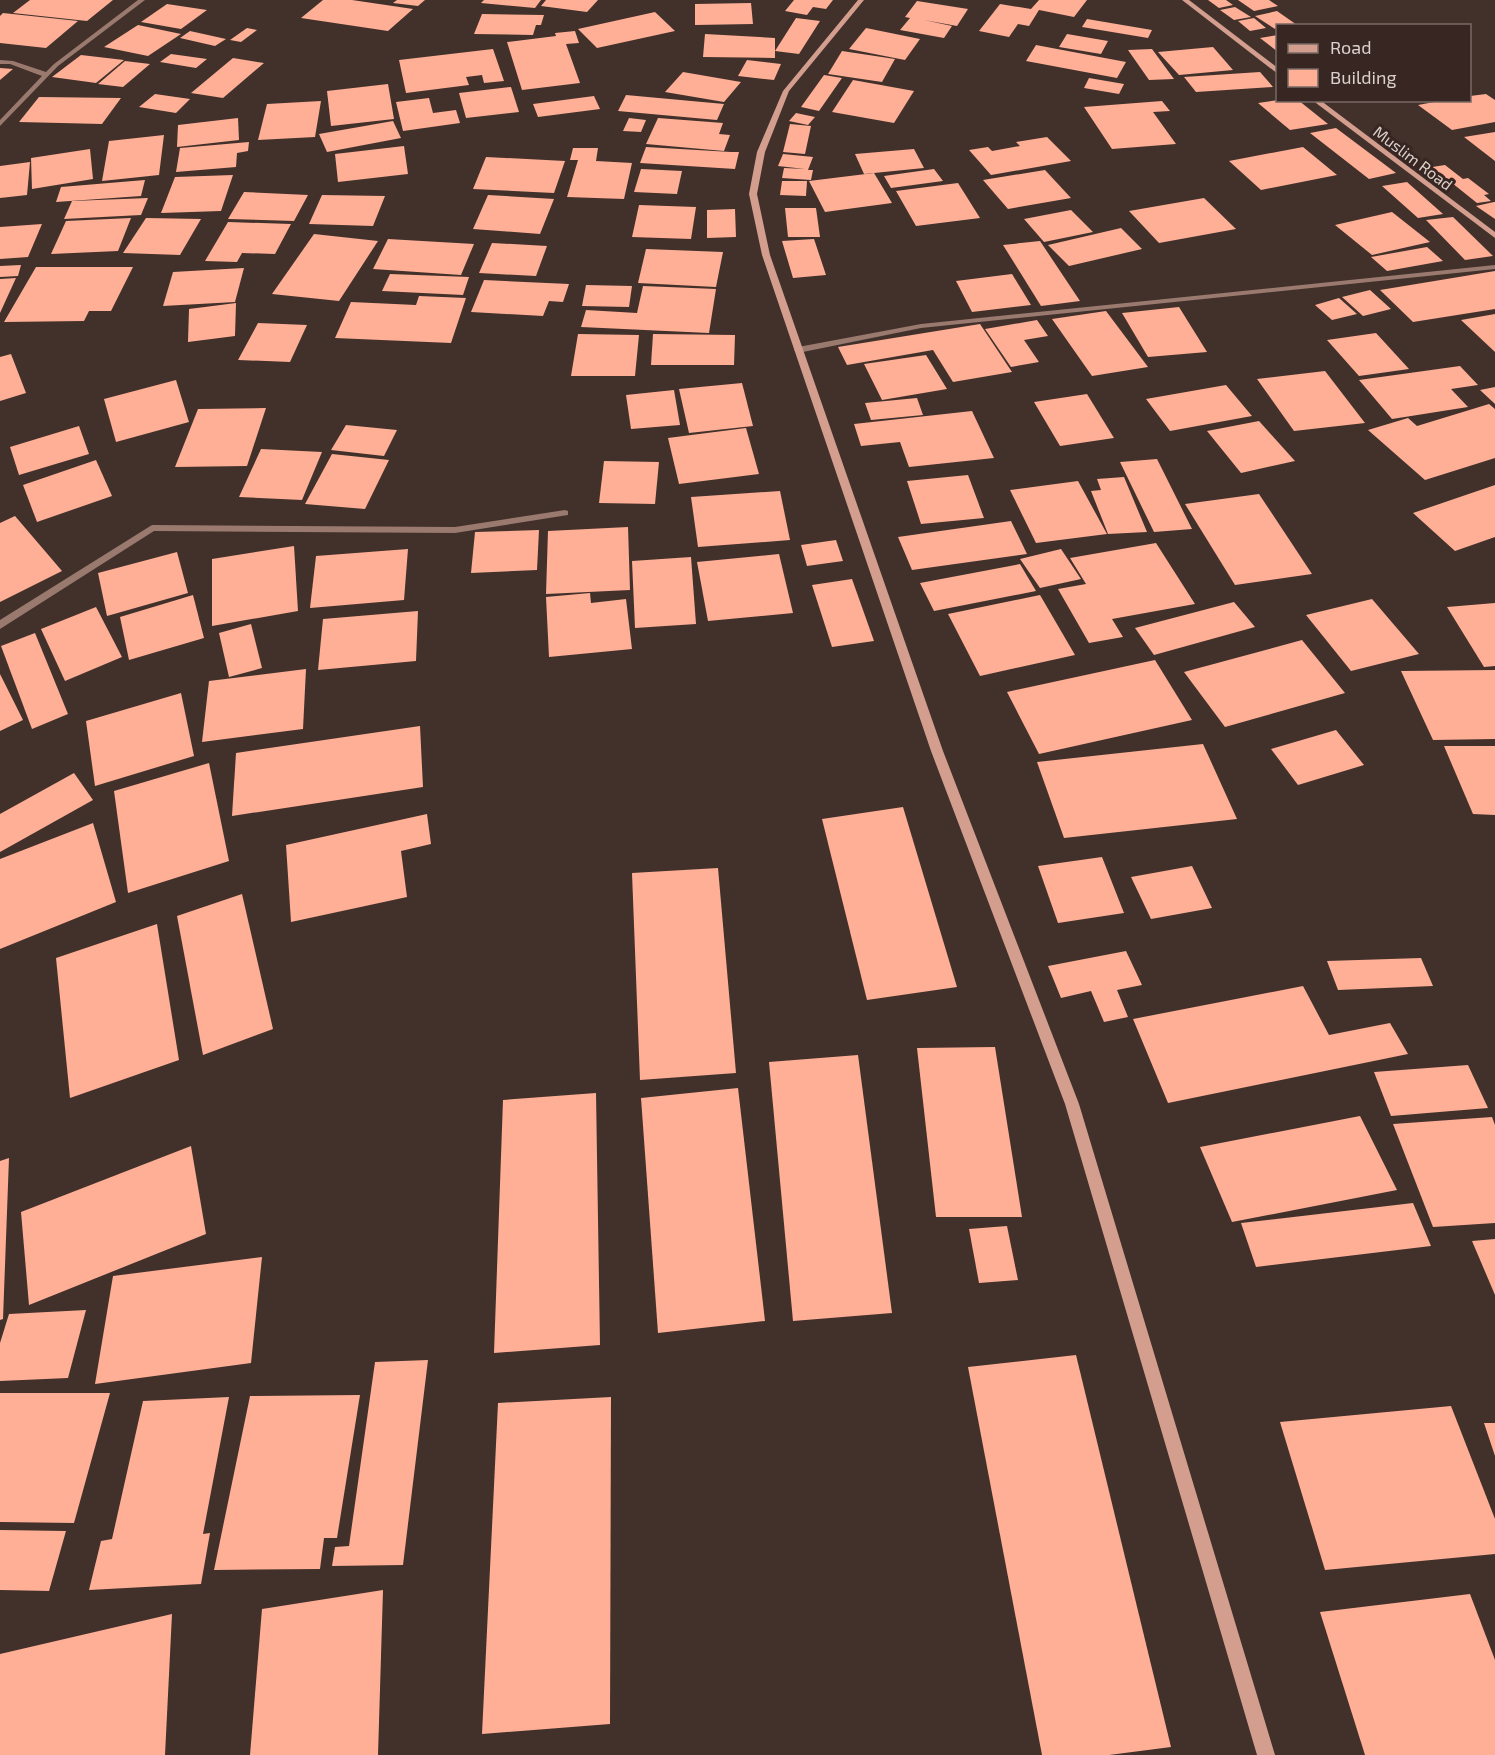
<svg xmlns="http://www.w3.org/2000/svg" width="1495" height="1755" viewBox="0 0 1495 1755" font-family="'Exo 2',sans-serif">
<rect width="100%" height="100%" fill="#42302b"/>
<!-- building -->
<g fill="#feaf96">
<path d="M30,0H113L87,21L13,13Z"/>
<path d="M323,0H352L413,9L388,31L301,18Z"/>
<path d="M397,0H425L418,6L393,3Z"/>
<path d="M484,0H541L535,8L481,3Z"/>
<path d="M546,0H598L587,12L541,6Z"/>
<path d="M794,0H833L826,9L813,7L807,15L785,11Z"/>
<path d="M1039,0H1087L1074,17L1039,10L1029,26L1018,24L1009,37L979,31L1000,4L1031,9Z"/>
<path d="M1208,0H1226L1233,5L1219,8Z"/>
<path d="M1238,0H1269L1278,6L1254,11Z"/>
<path d="M917,1L968,9L957,26L924,20L952,26L944,38L900,30L910,18L905,17Z"/>
<path d="M751,3L753,24L695,25V4Z"/>
<path d="M167,4L207,10L181,29L141,22Z"/>
<path d="M1235,7L1251,17L1234,20L1220,10Z"/>
<path d="M1277,11L1297,25L1278,26L1275,29L1255,16Z"/>
<path d="M655,12L675,31L597,48L578,29Z"/>
<path d="M3,13L78,21L46,48L0,43V16Z"/>
<path d="M482,14L544,15L541,25H536L533,35L474,34Z"/>
<path d="M796,18L820,21L799,54L775,51Z"/>
<path d="M1254,18L1266,28L1250,31L1238,21Z"/>
<path d="M1087,19L1152,30L1148,38L1082,27Z"/>
<path d="M138,25L181,34L148,56L104,47Z"/>
<path d="M247,28L257,30L241,42L230,40Z"/>
<path d="M866,28L920,39L905,60L849,49Z"/>
<path d="M190,31L226,39L215,46L180,38Z"/>
<path d="M575,31L579,43L566,44L580,83L522,90L507,42L556,36L555,33Z"/>
<path d="M705,34L775,38V58L703,57Z"/>
<path d="M1067,34L1108,41L1101,54L1059,47Z"/>
<path d="M1278,35V52L1260,38Z"/>
<path d="M1036,45L1126,62L1117,78L1026,61Z"/>
<path d="M1213,47L1233,70L1179,75L1158,52Z"/>
<path d="M493,49L504,81L484,83L482,75L466,77L469,85L406,93L399,60Z"/>
<path d="M1152,49L1174,79L1149,80L1128,50Z"/>
<path d="M842,51L895,59L882,82L828,74Z"/>
<path d="M171,54L207,59L196,68L160,62Z"/>
<path d="M81,55L124,60L96,83L52,77Z"/>
<path d="M233,58L264,63L223,98L191,93Z"/>
<path d="M747,60L781,64L774,80L738,76Z"/>
<path d="M125,61L150,64L123,87L98,84Z"/>
<path d="M0,68L13,69L0,80Z"/>
<path d="M683,72L741,82L724,102L665,92Z"/>
<path d="M1260,72L1273,87L1196,92L1184,77Z"/>
<path d="M824,75L842,78L819,111L801,107Z"/>
<path d="M1089,78L1124,84L1119,94L1084,88Z"/>
<path d="M853,80L914,91L894,123L832,112Z"/>
<path d="M388,84L394,119L331,126L327,91Z"/>
<path d="M511,87L519,112L466,118L459,93Z"/>
<path d="M155,94L190,99L176,113L139,107Z"/>
<path d="M1486,94L1495,100V122L1452,130L1418,105L1445,100H1470V96Z"/>
<path d="M626,95L724,104L717,120L618,111Z"/>
<path d="M594,96L600,109L538,117L533,104Z"/>
<path d="M39,97L121,98L102,124L19,122Z"/>
<path d="M429,98L433,113L456,110L460,123L403,131L396,102Z"/>
<path d="M1278,100H1298L1328,124L1290,130L1258,103Z"/>
<path d="M321,101L315,137L258,140L267,104Z"/>
<path d="M1162,101L1170,111L1153,112L1176,144L1112,149L1084,107Z"/>
<path d="M796,113L815,117L808,125L789,121Z"/>
<path d="M238,118L239,140L177,147L178,125Z"/>
<path d="M629,118L646,120L641,132L623,131Z"/>
<path d="M658,118L723,123L719,134L730,135L724,151L646,144Z"/>
<path d="M393,121L401,138L327,152L319,134Z"/>
<path d="M790,124L811,126L805,154L783,152Z"/>
<path d="M1336,128L1396,173L1369,179L1310,133Z"/>
<path d="M1495,132V161L1464,137Z"/>
<path d="M164,135L159,175L102,181L109,141Z"/>
<path d="M1047,137L1071,161L991,175L969,150L988,147L992,151L1020,146L1016,142Z"/>
<path d="M249,142L248,151L237,153L236,167L176,172L180,148Z"/>
<path d="M404,146L408,174L338,182L335,154Z"/>
<path d="M646,147L731,152H739L735,169L640,163Z"/>
<path d="M1303,147L1337,175L1261,190L1229,161Z"/>
<path d="M573,148H598L596,161L632,163L624,199L567,197L578,160H570Z"/>
<path d="M90,149L93,179L32,189L31,158Z"/>
<path d="M914,149L924,168L864,174L855,154Z"/>
<path d="M783,154L813,157L808,170H813L811,180L782,178L784,168L805,169L778,166Z"/>
<path d="M486,157L565,161L554,193L473,189Z"/>
<path d="M30,162L27,195L0,198V166Z"/>
<path d="M1445,165L1463,179L1468,178L1489,194L1484,195L1491,201L1477,203L1432,167Z"/>
<path d="M641,169L682,171L677,194L634,192Z"/>
<path d="M934,169L943,181L891,188L884,176Z"/>
<path d="M1045,170L1071,198L1008,209L983,180Z"/>
<path d="M874,173L892,203L825,212L809,181Z"/>
<path d="M233,175L221,211L161,213L175,177Z"/>
<path d="M145,180L141,196L56,202L61,187Z"/>
<path d="M782,181H807L806,196L780,195Z"/>
<path d="M1407,182L1443,214L1418,218L1382,186Z"/>
<path d="M958,183L980,218L916,226L896,191Z"/>
<path d="M244,192L308,195L294,221L228,219Z"/>
<path d="M322,195L385,196L373,226L309,224Z"/>
<path d="M488,195L554,199L540,234L473,229Z"/>
<path d="M148,198L141,215L64,219L72,201Z"/>
<path d="M1204,198L1236,229L1159,243L1129,211Z"/>
<path d="M1495,202V219L1476,206L1494,202Z"/>
<path d="M639,205L696,207L691,239L632,237Z"/>
<path d="M785,208H816L820,237H788Z"/>
<path d="M735,209L736,237L707,238V210Z"/>
<path d="M1071,210L1093,232L1044,242L1024,219Z"/>
<path d="M1392,212L1430,242L1372,255L1335,225Z"/>
<path d="M1453,217L1493,256L1465,260L1426,220Z"/>
<path d="M131,218L118,251L51,254L66,221Z"/>
<path d="M146,218L201,219L180,255L123,253Z"/>
<path d="M228,222L291,224L275,254L242,253L237,262L205,261Z"/>
<path d="M42,224L28,257L0,259V227Z"/>
<path d="M1121,228L1142,249L1069,266L1048,245Z"/>
<path d="M314,234L378,241L339,301L272,294Z"/>
<path d="M388,239L474,244L461,275L373,269Z"/>
<path d="M814,239L826,275L793,278L782,241Z"/>
<path d="M1040,241L1080,301L1041,306L1003,245Z"/>
<path d="M492,243L547,246L536,276L479,273Z"/>
<path d="M1427,247L1443,261L1387,271L1371,257Z"/>
<path d="M646,249L723,252L716,287L638,283Z"/>
<path d="M21,265L18,276L0,277V266Z"/>
<path d="M36,267H133L111,311H89L84,321L4,322Z"/>
<path d="M244,268L235,302L163,306L173,272Z"/>
<path d="M1495,271V309L1413,322L1380,290Z"/>
<path d="M390,274L469,277L463,295L382,291Z"/>
<path d="M1012,274L1031,305L972,312L956,281Z"/>
<path d="M16,278L0,313V279Z"/>
<path d="M484,280L569,284L563,302L549,301L543,316L471,312Z"/>
<path d="M586,285L632,286L629,307L582,306Z"/>
<path d="M643,286L716,289L709,333L581,327L586,310L637,313Z"/>
<path d="M1370,290L1391,309L1363,316L1342,297Z"/>
<path d="M419,296L466,298L451,343L335,338L351,302L416,305Z"/>
<path d="M1339,298L1357,314L1332,320L1315,305Z"/>
<path d="M236,303L235,336L188,342L189,309Z"/>
<path d="M1179,307L1207,352L1148,357L1122,313Z"/>
<path d="M1106,311L1148,367L1092,376L1052,319Z"/>
<path d="M1495,314V352L1461,320Z"/>
<path d="M1037,320L1048,336L1024,340L1039,362L1011,367L985,329Z"/>
<path d="M258,323L307,325L290,362L238,360Z"/>
<path d="M980,324L1012,372L953,382L933,350L847,365L838,347Z"/>
<path d="M1376,333L1409,369L1359,376L1327,340Z"/>
<path d="M578,334L639,335L635,376H571Z"/>
<path d="M653,334L735,335L734,365H651Z"/>
<path d="M11,354L26,393L0,401V357Z"/>
<path d="M926,355L947,389L882,400L864,364Z"/>
<path d="M1460,366L1478,385L1451,389L1468,407L1392,419L1359,380Z"/>
<path d="M1325,371L1365,423L1294,431L1257,379Z"/>
<path d="M176,380L189,422L116,442L104,399Z"/>
<path d="M742,383L753,426L689,433L679,389Z"/>
<path d="M1226,385L1252,416L1170,431L1146,399Z"/>
<path d="M1495,387V404L1480,390Z"/>
<path d="M674,390L680,425L631,429L626,395Z"/>
<path d="M1087,394L1114,438L1060,446L1034,402Z"/>
<path d="M917,398L923,415L871,420L865,403Z"/>
<path d="M1489,404L1495,409V458L1425,480L1368,430L1408,418L1417,426Z"/>
<path d="M266,408L247,466L175,467L198,409Z"/>
<path d="M972,411L994,458L909,467L900,442L861,446L854,424Z"/>
<path d="M1259,421L1295,461L1241,473L1207,431Z"/>
<path d="M346,425L397,430L384,456L331,450Z"/>
<path d="M79,426L89,454L19,475L10,447Z"/>
<path d="M746,428L759,474L679,484L668,438Z"/>
<path d="M261,449L322,452L302,500L239,497Z"/>
<path d="M332,454L389,460L365,509L305,504Z"/>
<path d="M1157,459L1192,529L1154,532L1120,462Z"/>
<path d="M96,460L112,496L37,522L23,485Z"/>
<path d="M604,461L659,462L655,504L599,503Z"/>
<path d="M968,475L984,518L921,524L907,481Z"/>
<path d="M1124,477L1147,532L1108,534L1091,491L1101,490L1097,479Z"/>
<path d="M1078,481L1107,534L1036,543L1010,490Z"/>
<path d="M1495,485V537L1455,551L1413,513Z"/>
<path d="M780,491L790,540L698,547L691,497Z"/>
<path d="M1259,494L1312,574L1235,585L1185,504Z"/>
<path d="M15,516L62,571L0,602V523Z"/>
<path d="M1011,521L1027,554L912,570L898,537Z"/>
<path d="M628,527L630,590L546,594L548,531Z"/>
<path d="M539,530L537,570L471,573L475,532Z"/>
<path d="M836,540L843,561L807,566L801,545Z"/>
<path d="M1156,543L1195,604L1112,619L1123,637L1089,643L1058,589L1086,584L1070,558Z"/>
<path d="M294,546L298,611L212,626V559Z"/>
<path d="M408,549L404,600L310,608L316,556Z"/>
<path d="M1061,549L1081,579L1040,588L1020,559Z"/>
<path d="M177,552L188,593L107,616L98,573Z"/>
<path d="M779,554L793,613L708,621L697,562Z"/>
<path d="M691,557L696,624L635,628L632,561Z"/>
<path d="M1020,564L1036,591L934,611L920,583Z"/>
<path d="M852,579L874,641L832,647L812,585Z"/>
<path d="M590,593L591,603L626,599L632,649L549,657L546,597Z"/>
<path d="M193,595L204,638L129,660L120,617Z"/>
<path d="M1040,595L1075,655L980,676L948,614Z"/>
<path d="M1372,599L1419,654L1351,671L1306,615Z"/>
<path d="M1234,602L1255,627L1154,655L1135,628Z"/>
<path d="M1495,603V666L1484,667L1447,607Z"/>
<path d="M96,607L122,657L65,681L41,629Z"/>
<path d="M418,611L416,661L318,670L323,619Z"/>
<path d="M251,624L262,668L229,677L219,633Z"/>
<path d="M35,633L68,714L32,729L1,646Z"/>
<path d="M1302,640L1345,693L1225,727L1184,672Z"/>
<path d="M1155,660L1192,720L1039,754L1007,692Z"/>
<path d="M306,669L303,729L202,742L209,681Z"/>
<path d="M1495,670V739L1433,740L1401,671Z"/>
<path d="M0,674L23,720L0,731Z"/>
<path d="M181,693L194,756L95,786L86,721Z"/>
<path d="M420,726L423,787L232,816L236,753Z"/>
<path d="M1336,730L1364,765L1298,785L1271,749Z"/>
<path d="M1203,744L1237,819L1064,838L1037,762Z"/>
<path d="M1444,746H1495V815L1473,814Z"/>
<path d="M209,763L229,861L128,893L114,791Z"/>
<path d="M74,773L93,800L0,852V814Z"/>
<path d="M903,807L957,987L867,1000L822,819Z"/>
<path d="M427,814L431,844L401,851L407,897L291,922L286,845Z"/>
<path d="M93,823L116,902L0,949V859Z"/>
<path d="M1102,857L1124,913L1058,923L1038,866Z"/>
<path d="M1192,866L1212,908L1151,919L1131,877Z"/>
<path d="M718,868L736,1073L640,1080L632,873Z"/>
<path d="M242,894L273,1029L203,1055L177,916Z"/>
<path d="M157,924L179,1060L70,1098L56,958Z"/>
<path d="M1126,951L1142,985L1117,990L1128,1017L1104,1022L1091,991L1061,998L1048,966Z"/>
<path d="M1421,958L1433,986L1338,990L1327,961Z"/>
<path d="M1303,986L1329,1035L1390,1023L1408,1054L1168,1103L1133,1019Z"/>
<path d="M995,1047L1022,1217H936L917,1048Z"/>
<path d="M858,1055L892,1313L793,1321L769,1062Z"/>
<path d="M1468,1065L1488,1108L1391,1116L1374,1072Z"/>
<path d="M738,1088L765,1321L658,1333L641,1098Z"/>
<path d="M596,1093L600,1345L494,1353L503,1100Z"/>
<path d="M1360,1116L1397,1190L1232,1222L1200,1147Z"/>
<path d="M1492,1117L1495,1125V1223L1433,1227L1393,1124Z"/>
<path d="M191,1146L206,1234L29,1305L21,1212Z"/>
<path d="M9,1158L3,1319L0,1320V1161Z"/>
<path d="M1413,1203L1431,1246L1256,1267L1241,1223Z"/>
<path d="M1007,1226L1018,1280L979,1283L969,1229Z"/>
<path d="M1495,1239V1295L1472,1241Z"/>
<path d="M262,1257L251,1363L95,1384L113,1276Z"/>
<path d="M86,1310L68,1378L0,1381V1343L9,1314Z"/>
<path d="M1076,1355L1171,1747L1109,1755H1042L968,1367Z"/>
<path d="M428,1360L403,1565L332,1566L335,1547L349,1546L375,1362Z"/>
<path d="M0,1393H110L74,1523L0,1522Z"/>
<path d="M360,1395L337,1538H324L320,1569L214,1570L250,1396Z"/>
<path d="M229,1397L203,1534L210,1533L201,1584L89,1590L101,1541L112,1539L143,1401Z"/>
<path d="M611,1397L610,1724L482,1734L498,1403Z"/>
<path d="M1451,1406L1495,1519V1554L1325,1570L1280,1422Z"/>
<path d="M1484,1423H1495V1456Z"/>
<path d="M0,1530L66,1531L49,1591L0,1590Z"/>
<path d="M383,1590L378,1755H250L262,1609Z"/>
<path d="M1470,1594L1495,1660V1755H1365L1320,1612Z"/>
<path d="M172,1614L165,1755H0V1654Z"/>
</g>
<g fill="none" stroke-linecap="round" stroke-linejoin="round">
<!-- street -->
<g fill="#9a796e" fill-rule="evenodd">
<path d="M138,0H145L58,66L0,126V120L42,76L10,64H0V60L13,61L46,72L54,64Z"/>
<path d="M1495,265V269L921,328L798,353L794,350L798,347L921,324Z"/>
<path d="M565,510L568,511V515L455,533L154,531L0,629V620L152,525L455,527Z"/>
</g>
<!-- secondary -->
<g fill="#d39e8e" fill-rule="evenodd">
<path d="M858,0H864L789,91L765,152L757,194L770,255L943,751L1079,1104L1275,1755H1257L1065,1104L931,751L762,255L749,194L757,152L783,91Z"/>
<path d="M1182,0H1189L1278,68V74Z"/>
<path d="M1312,100H1320L1495,232V238Z"/>
</g>
</g>
<g text-anchor="middle" stroke-width="6" stroke-linejoin="round" paint-order="stroke">
<!-- far-street labels -->
<g font-size="16" fill="#ddd1cd" stroke="#372621">
<text transform="translate(1413 158) rotate(37)" y="6">Muslim Road</text>
</g>
</g>
<!-- legend -->
<rect x="1276" y="24" width="195" height="78" fill="#372621" stroke="#796a66" stroke-width="1.5"/>
<rect x="1288" y="44" width="30" height="9" fill="#d39e8e" stroke="#796a66" stroke-width="1.5"/>
<text x="1330" y="54" font-size="18" fill="#ddd1cd">Road</text>
<rect x="1288" y="69" width="30" height="18" fill="#feaf96" stroke="#796a66" stroke-width="1.5"/>
<text x="1330" y="84" font-size="18" fill="#ddd1cd">Building</text>
</svg>
